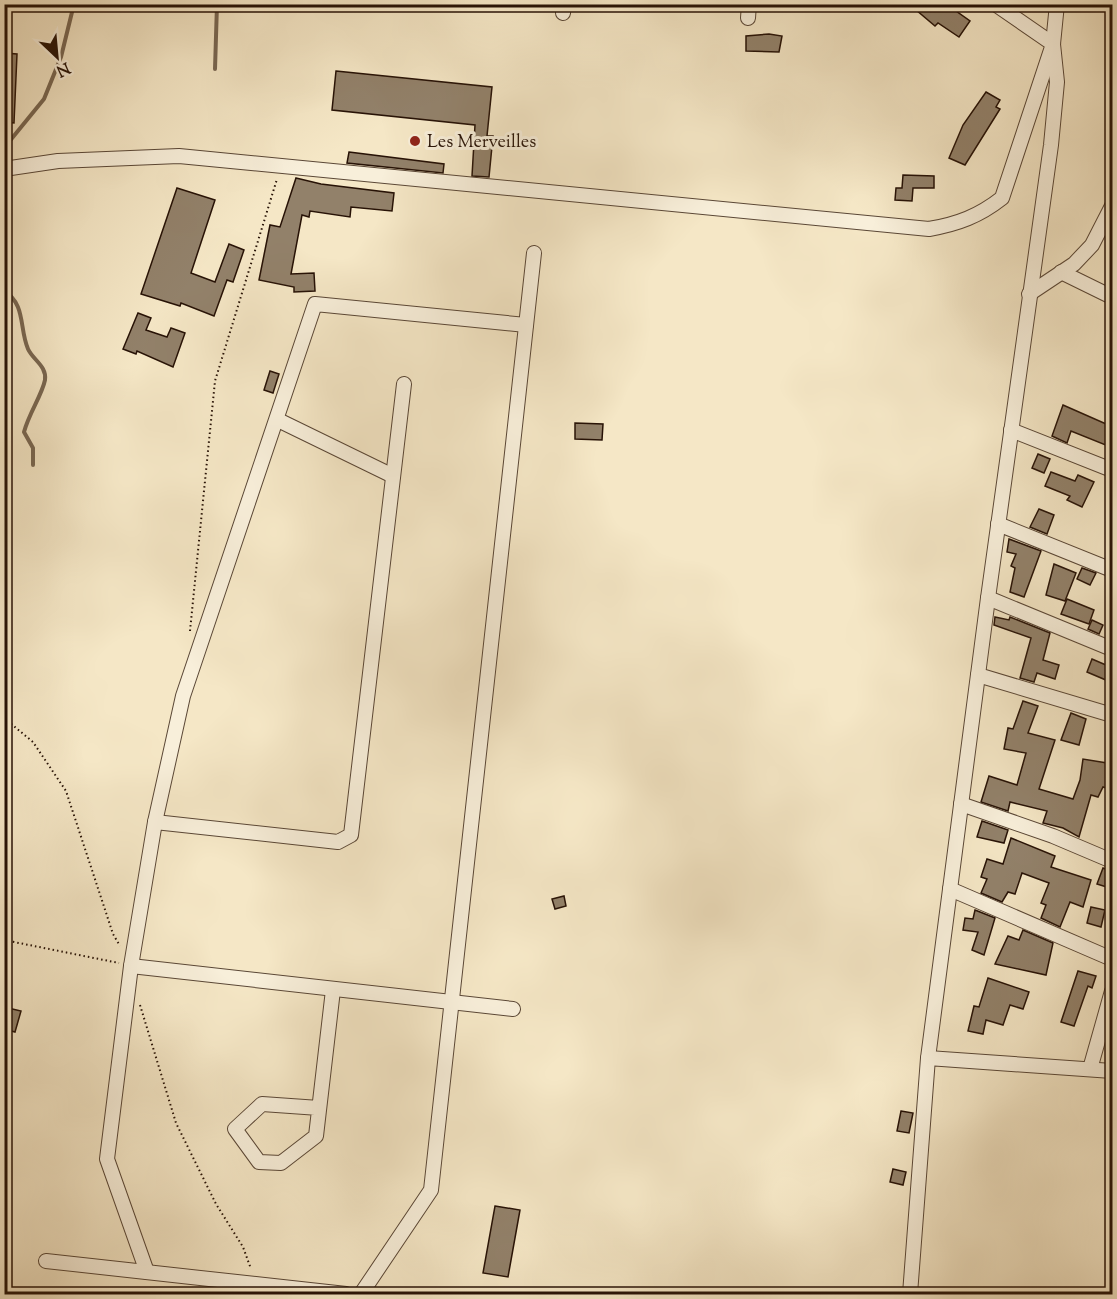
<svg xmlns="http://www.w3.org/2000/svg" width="1117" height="1299" viewBox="0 0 1117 1299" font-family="'Sorts Mill Goudy',serif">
<rect width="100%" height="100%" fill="#f5e7c6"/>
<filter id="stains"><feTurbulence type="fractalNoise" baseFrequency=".00333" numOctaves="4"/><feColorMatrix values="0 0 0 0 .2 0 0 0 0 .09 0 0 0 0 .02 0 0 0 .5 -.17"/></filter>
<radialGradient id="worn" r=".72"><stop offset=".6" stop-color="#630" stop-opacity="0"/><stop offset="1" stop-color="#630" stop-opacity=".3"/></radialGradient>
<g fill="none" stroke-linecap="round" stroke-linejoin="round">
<!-- stream -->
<g stroke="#796752" stroke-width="4">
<path d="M215,69L217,4"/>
<path d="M4,148L44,99L61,57L74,4"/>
<path d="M4,291C26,304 19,328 28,349C33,360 47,366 45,380C42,395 29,413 24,432L33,448V465"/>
</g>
</g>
<!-- building -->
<g fill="#92816a" stroke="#271206" stroke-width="1.5">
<path d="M909,4H946L970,21L959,37L938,23L935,26Z"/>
<path d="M769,34L782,36L779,52L746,51V36Z"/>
<path d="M4,53L17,54L14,123L4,122Z"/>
<path d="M336,71L492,87L487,136H493L489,177L472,176L475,125L332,110Z"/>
<path d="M986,92L1000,100L996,107L1000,109L965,165L949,158L963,125Z"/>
<path d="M349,152L444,164L443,173L347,163Z"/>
<path d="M903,175L934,176V188H913L912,201L895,200L896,188H902Z"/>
<path d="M296,178L321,184L394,193L392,211L351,207L350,217L310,211L309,217L302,215L291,274L314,273L315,291L294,292V287L259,280L270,225L280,227Z"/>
<path d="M177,188L215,200L191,273L215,282L229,244L244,250L233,282L227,280L214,316L181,303L180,306L141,294Z"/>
<path d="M138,313L151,318L146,330L167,337L171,328L185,333L173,367L137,351L136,354L123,349Z"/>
<path d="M270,371L279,374L273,393L264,390Z"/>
<path d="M1063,405L1113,427V448L1071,431L1067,443L1052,436Z"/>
<path d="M575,423L603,424L602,440L575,439Z"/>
<path d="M1038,454L1050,459L1044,473L1032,468Z"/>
<path d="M1051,472L1075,481L1078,475L1094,482L1082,507L1067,500L1070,496L1045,486Z"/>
<path d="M1039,509L1054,515L1047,534L1030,527Z"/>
<path d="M1009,539L1041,551L1024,597L1010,592L1015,568L1011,566L1016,554L1007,552Z"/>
<path d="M1054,564L1076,573L1065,601L1046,595Z"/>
<path d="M1082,568L1096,573L1090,585L1077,579Z"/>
<path d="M1067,599L1094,610L1089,624L1061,614Z"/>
<path d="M995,617L1009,620L1010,617L1050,633L1043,660L1059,665L1055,679L1037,673L1034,682L1020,678L1031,638L994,625Z"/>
<path d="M1092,620L1103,625L1099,634L1088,629Z"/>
<path d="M1092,659L1113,668V683L1087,672Z"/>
<path d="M1023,701L1038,706L1028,733L1055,740L1039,789L1073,799L1080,780L1083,759L1113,764V790L1103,787L1098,797L1091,795L1079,837L1063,828L1043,823L1047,811L1010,802L1008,811L981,802L989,776L1017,785L1026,753L1004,749L1008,728L1013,729Z"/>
<path d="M1071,713L1086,719L1079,745L1061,740Z"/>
<path d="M982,821L1008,830L1004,843L977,837Z"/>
<path d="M1011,838L1055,856L1051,867L1091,880L1083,907L1070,902L1060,927L1041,918L1046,905L1041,903L1049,883L1022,873L1015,894L1008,892L1002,902L981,893L987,879L981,877L987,859L1003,864Z"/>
<path d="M1103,868L1113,872V889L1097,884Z"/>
<path d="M564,896L566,906L555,909L552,899Z"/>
<path d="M1091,907L1105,910L1101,927L1087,923Z"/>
<path d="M975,910L995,918L984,955L972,950L978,932L963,930L965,918L973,919Z"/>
<path d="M1023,930L1053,943L1046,975L995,964L1008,936L1019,940Z"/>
<path d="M1078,971L1096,976L1092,988L1088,986L1074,1026L1061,1022Z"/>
<path d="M988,978L1029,992L1023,1009L1010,1005L1003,1025L986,1020L983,1034L968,1031L974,1006L979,1007Z"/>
<path d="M4,1007L21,1011L15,1032L4,1029Z"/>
<path d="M901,1111L913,1113L909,1133L897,1131Z"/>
<path d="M893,1169L906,1172L903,1185L890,1182Z"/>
<path d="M495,1206L520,1210L508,1277L483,1273Z"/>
</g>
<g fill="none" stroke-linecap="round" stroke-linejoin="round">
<defs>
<g id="street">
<path d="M563,13L564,4"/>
<path d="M748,18L749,4"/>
<path d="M4,169L58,161L179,156L929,229C958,224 979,216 1002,198L1053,44L995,4"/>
<path d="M1061,272L1112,297"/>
<path d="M1029,294L1074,264L1092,245L1112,206"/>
<path d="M278,420L393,476"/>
<path d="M1011,430L1112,470"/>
<path d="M998,524L1112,570"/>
<path d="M988,598L1112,649"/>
<path d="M978,675L1112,715"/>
<path d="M961,804L1053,836L1112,861"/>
<path d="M155,822L338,842L351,835L404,384"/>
<path d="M950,889L1112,959"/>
<path d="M131,966L513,1009"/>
<path d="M928,1058L988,598L1051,145L1057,82L1053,44L1057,4"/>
<path d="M1090,1069L1112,991"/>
<path d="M319,1108L262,1104L235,1129L259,1162L281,1163L316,1136L333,990"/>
<path d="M46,1261L346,1294"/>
<path d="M147,1272L107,1159L131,966L155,822L183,696L315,304L526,325"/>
<path d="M361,1294L431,1190L534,253"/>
<path d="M910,1294L928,1058L1112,1071"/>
</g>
</defs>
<!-- street casing -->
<use href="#street" stroke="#5a4736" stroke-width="16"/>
<!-- path -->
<g stroke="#271206" stroke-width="2" stroke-dasharray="1.5 3" stroke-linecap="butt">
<path d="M190,631L215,381L277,179"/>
<path d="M4,718L33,742L66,791L113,934L120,946"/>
<path d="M4,940L119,963"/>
<path d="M140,1005L176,1123L216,1204L243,1247L251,1269"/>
</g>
<!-- street -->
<use href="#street" stroke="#f8efda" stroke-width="14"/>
</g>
<!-- markers -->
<circle fill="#8f2418" stroke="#f8efda" stroke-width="2" cx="415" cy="141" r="6"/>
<g text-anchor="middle" stroke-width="6" stroke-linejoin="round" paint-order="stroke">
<!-- poi labels -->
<g font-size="18" fill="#271206" stroke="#f8efda" text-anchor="start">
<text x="427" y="147">Les Merveilles</text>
</g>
</g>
<!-- margin -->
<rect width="1117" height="1299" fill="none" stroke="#f5e7c6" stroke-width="24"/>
<rect x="6" y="6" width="1105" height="1287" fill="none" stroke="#271206" stroke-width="3"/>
<rect x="12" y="12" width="1093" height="1275" fill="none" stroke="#271206" stroke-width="1.5"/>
<!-- north arrow -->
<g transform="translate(57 57) rotate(154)" stroke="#f8efda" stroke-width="4.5" paint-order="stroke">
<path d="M0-4.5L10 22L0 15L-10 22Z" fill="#271206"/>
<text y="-9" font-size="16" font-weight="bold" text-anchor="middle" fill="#271206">N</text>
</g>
<rect width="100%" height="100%" filter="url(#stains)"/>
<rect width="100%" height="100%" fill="url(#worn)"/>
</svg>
